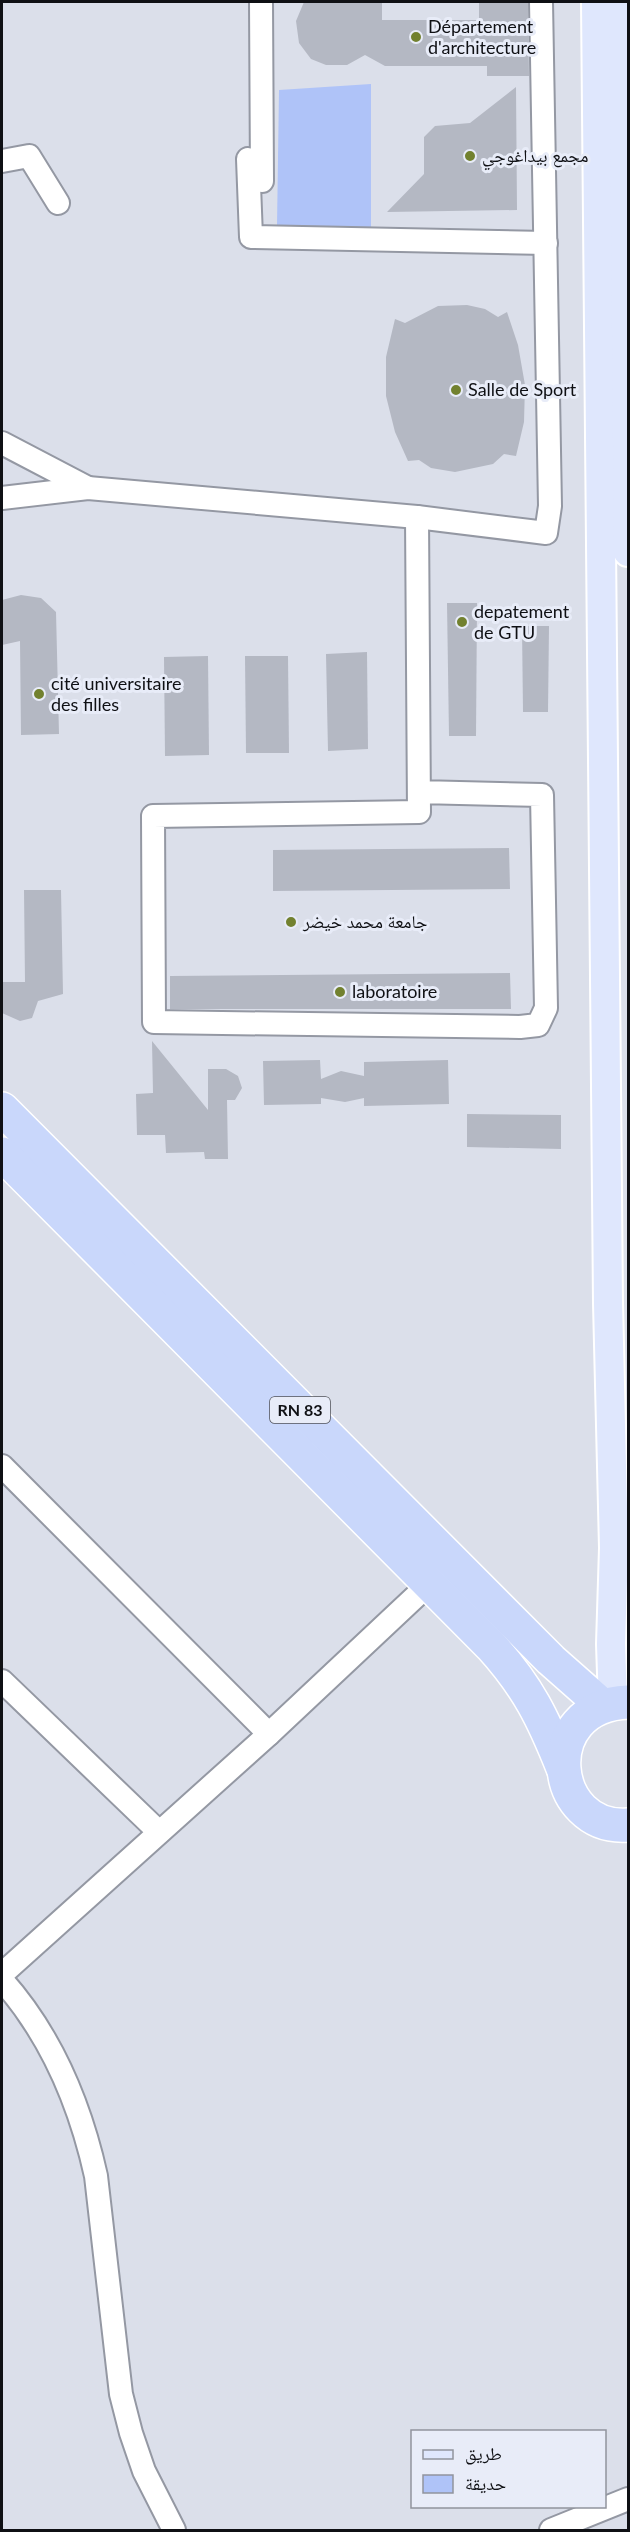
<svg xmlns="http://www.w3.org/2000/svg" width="630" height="2532" viewBox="0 0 630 2532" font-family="Lato,'Noto Naskh Arabic',sans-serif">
<rect width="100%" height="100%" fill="#dbdfea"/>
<!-- green -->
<path fill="#afc3f8" d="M371,84V227L277,226L279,90Z"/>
<!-- building -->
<g fill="#b4b8c3">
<path d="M304,2H382V20H479V2H528L529,76H487V66H385L365,55L347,65H326L311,59L299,43L296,21Z"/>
<path d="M516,87L517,210L387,212L424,174V137L435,126L470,123Z"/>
<path d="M467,305L485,309L498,317L507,312L518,345L525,385L524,422L516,456L504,454L493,464L455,472L431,468L419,460L408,461L395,432L386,396V357L395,319L405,323L438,306Z"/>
<path d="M21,595L41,598L56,612L59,734L21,735L20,641L2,645V600Z"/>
<path d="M447,603H477L476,736H449Z"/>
<path d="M522,626H549L548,712H523Z"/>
<path d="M367,652L368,749L328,751L326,654Z"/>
<path d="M208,656L209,755L165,756L164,657Z"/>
<path d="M245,656H288L289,753H246Z"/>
<path d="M509,848L510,889L273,891V850Z"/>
<path d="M24,890H61L63,994L38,1001L32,1018L20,1021L2,1013V982H25Z"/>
<path d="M510,973L511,1009H170V976Z"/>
<path d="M152,1041L208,1110V1069H226L238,1076L242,1088L235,1100H227L228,1159H205L204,1152L166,1153L165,1135H137L136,1094L153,1093Z"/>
<path d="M320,1060L321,1079L341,1071L364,1076V1062L448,1060L449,1104L364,1106V1098L345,1102L321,1098V1104L264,1105L263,1061Z"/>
<path d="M467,1114L561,1115V1149L467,1147Z"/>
</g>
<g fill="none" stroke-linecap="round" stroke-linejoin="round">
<defs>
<g id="minor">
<path d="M261,2L262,181"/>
<path d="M248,159L251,237L546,243"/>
<path d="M2,161L29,156L58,203"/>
<path d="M2,443L88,488"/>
<path d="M2,498L88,488L417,517L546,533L550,506L541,2"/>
<path d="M417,517L419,812L153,816L154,1022L520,1027L538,1025L546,1008L542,795L419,792"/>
<path d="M2,1466L269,1734"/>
<path d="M2,1681L159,1832"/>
<path d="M2,1974L269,1734L430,1583"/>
<path d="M2,1980C51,2035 80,2104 96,2176L121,2394L131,2433L144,2471L174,2530"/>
<path d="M551,2530L628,2499"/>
</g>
<g id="major">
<path d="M596,2L608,1303L614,1548L611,1644L613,1703"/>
<path d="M623,2L628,552"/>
</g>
<g id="highway">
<path d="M2,1109L551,1660L602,1705"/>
<path d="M2,1154L491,1646C528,1687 543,1718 563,1768"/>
<path d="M628,1702C535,1706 550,1831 628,1825"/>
</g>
</defs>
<!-- minor casing -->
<use href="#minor" stroke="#9498a3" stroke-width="26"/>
<!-- major casing -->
<use href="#major" stroke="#fff" stroke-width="32"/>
<!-- highway casing -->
<use href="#highway" stroke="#fff" stroke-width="36"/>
<!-- minor -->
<use href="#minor" stroke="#fff" stroke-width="22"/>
<!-- major -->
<use href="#major" stroke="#dfe7fd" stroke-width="28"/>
<!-- highway -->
<use href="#highway" stroke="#c9d7fb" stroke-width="33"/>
</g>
<!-- markers -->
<g fill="#72812f" stroke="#e8ecf8" stroke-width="2">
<circle cx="416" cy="37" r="6"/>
<circle cx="470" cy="156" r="6"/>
<circle cx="456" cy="390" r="6"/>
<circle cx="462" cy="622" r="6"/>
<circle cx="39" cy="694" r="6"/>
<circle cx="291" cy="922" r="6"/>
<circle cx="340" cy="992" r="6"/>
</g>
<g text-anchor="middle" stroke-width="6" stroke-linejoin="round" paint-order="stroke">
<!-- shield labels -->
<rect fill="#e8ecf8" stroke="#505258" stroke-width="1.5" x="270" y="1397" width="60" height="26" rx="4.5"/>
<g font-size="16" font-weight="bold" fill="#0f1014">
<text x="300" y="1416">RN 83</text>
</g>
<!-- poi labels -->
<g font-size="18" fill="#0f1014" stroke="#e8ecf8" text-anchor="start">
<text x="428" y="33">Département<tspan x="428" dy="21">d'architecture</tspan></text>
<text x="482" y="162">مجمع بيداغوجي</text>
<text x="468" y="396">Salle de Sport</text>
<text x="474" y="618">depatement<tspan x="474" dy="21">de GTU</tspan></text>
<text x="51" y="690">cité universitaire<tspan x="51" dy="21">des filles</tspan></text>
<text x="303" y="928">جامعة محمد خيضر</text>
<text x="352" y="998">laboratoire</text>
</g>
</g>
<!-- border -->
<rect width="630" height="2532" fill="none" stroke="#0f1014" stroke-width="6"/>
<!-- legend -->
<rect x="411" y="2430" width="195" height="78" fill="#e8ecf8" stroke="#91949d" stroke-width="1.5"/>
<rect x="423" y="2450" width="30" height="9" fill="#dfe7fd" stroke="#91949d" stroke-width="1.5"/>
<text x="465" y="2460" font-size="18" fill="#0f1014">طريق</text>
<rect x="423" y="2475" width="30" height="18" fill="#afc3f8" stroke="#91949d" stroke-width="1.5"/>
<text x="465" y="2490" font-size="18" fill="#0f1014">حديقة</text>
</svg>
